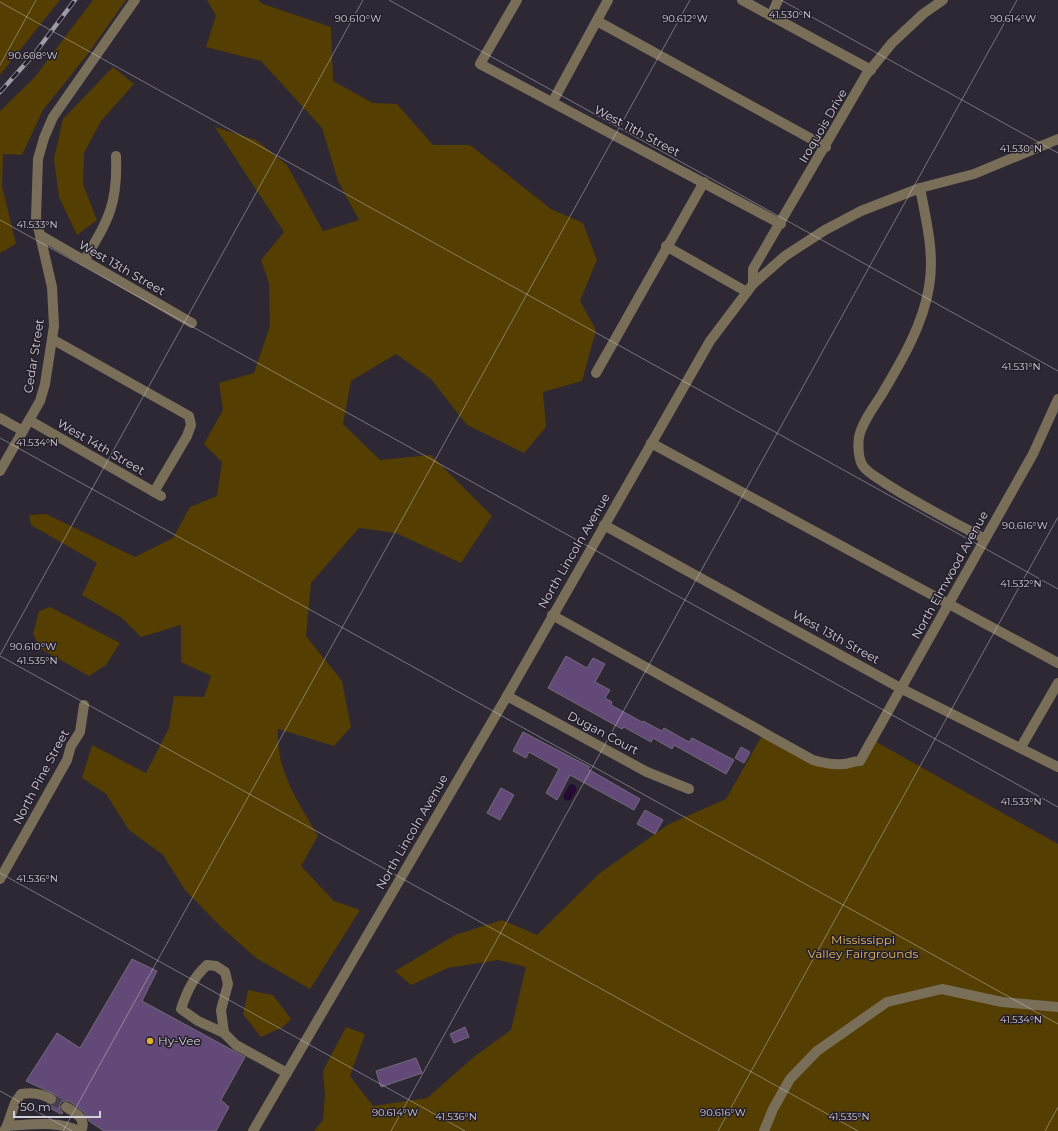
<svg xmlns="http://www.w3.org/2000/svg" width="1058" height="1131" viewBox="0 0 1058 1131" font-family="Montserrat,sans-serif">
<rect width="100%" height="100%" fill="#2e2834"/>
<!-- green -->
<g fill="#543e01">
<path d="M0,0H60L0,75Z"/>
<path d="M93,0H126L87,55L43,110L22,155L3,154L2,186L16,244L0,253V111L34,78Z"/>
<path d="M207,0H258L263,4L331,27L333,81L373,103L397,104L433,145H470L551,209L583,223L597,260L580,301L596,330L582,381L543,392L546,427L524,453L467,425L431,379L396,354L351,381L343,424L380,460L431,455L492,516L461,563L396,533L359,528L311,583L306,636L342,681L351,727L334,746L278,729C276,772 298,801 318,836L301,866L334,901L360,910L310,989L256,958L221,927L185,890L163,855L129,830L106,794L82,778L92,745L146,773L169,728L174,696L204,697L211,676L181,662V625L141,637L122,618L82,595L97,563L31,525L29,515L46,514L135,557L173,538L190,507L217,496L222,462L204,444L223,410L219,383L254,373L270,326L269,283L261,260L284,232L215,127L256,140L287,165L323,231L359,220L338,181L322,128L261,61L206,47L216,16Z"/>
<path d="M113,67L134,84L101,121L84,153L83,184L97,220L77,235L59,197L54,159L63,119Z"/>
<path d="M50,607L120,643L106,665L89,676L41,649L33,634L39,611Z"/>
<path d="M763,734L813,760L859,761L871,739L1058,844V1131H314L323,1120L325,1094L323,1071L346,1027L365,1034L350,1076L373,1106L427,1098L475,1056L511,1030L526,967L498,960L448,968L411,985L395,971L455,935L502,920L537,935L600,873L669,824L726,799Z"/>
<path d="M248,990L273,995L291,1019L283,1027L261,1037L243,1014Z"/>
</g>
<!-- water -->
<path fill="#240b34" d="M570,784L575,785L577,789L571,800L567,801L564,799L563,796Z"/>
<!-- building -->
<g fill="#634978" stroke="#726b79">
<path d="M566,656L587,668L593,658L605,664L595,682L610,690L605,698L612,702L611,705L642,722L643,721L662,731L664,728L689,742L692,738L734,760L726,774L674,745L672,749L653,738L651,742L624,727L622,729L548,688Z"/>
<path d="M523,732L590,767L588,769L640,799L634,810L570,775L557,800L546,793L559,769L529,752L526,758L513,751Z"/>
<path d="M741,747L750,752L744,763L735,758Z"/>
<path d="M501,788L514,795L500,820L487,813Z"/>
<path d="M645,810L663,820L655,834L637,824Z"/>
<path d="M132,959L157,971L142,1001L245,1057L221,1100L229,1107L216,1131H104L89,1121L84,1112L69,1101H63L60,1104V1110L63,1113L61,1114L46,1106L47,1104H55L57,1099L56,1095L26,1081L57,1033L80,1048Z"/>
<path d="M465,1027L469,1037L454,1043L450,1034Z"/>
<path d="M416,1058L422,1073L381,1087L376,1071Z"/>
</g>
<g fill="none" stroke-linecap="round" stroke-linejoin="round">
<!-- minor-tunnel -->
<path stroke="#47414c" stroke-width="10" stroke-dasharray="10 5" stroke-linecap="butt" d="M51,1099L66,1107"/>
<!-- minor -->
<g stroke="#796f59" stroke-width="10">
<path d="M517,0L480,64L781,224"/>
<path d="M742,0L871,70"/>
<path d="M771,16L778,0"/>
<path d="M597,21L826,147"/>
<path d="M553,101L608,0"/>
<path d="M920,188C926,220 935,254 929,287C923,325 901,362 882,394C874,407 862,422 859,437C858,445 858,459 863,466C867,472 876,477 882,481C915,503 950,520 985,539"/>
<path d="M40,235L192,323"/>
<path d="M666,246L747,292"/>
<path d="M84,261C108,220 118,205 116,156"/>
<path d="M753,284V269L866,75L892,43L923,14L943,0"/>
<path d="M52,339L189,416L191,425L187,436L154,492"/>
<path d="M596,373L704,182"/>
<path d="M0,418L23,431"/>
<path d="M29,420L161,496"/>
<path d="M651,443L1058,663"/>
<path d="M0,471L40,401L45,384L52,339L54,326L52,287L36,218L38,159L44,138L53,117L135,0"/>
<path d="M604,525L902,689L1058,767"/>
<path d="M552,615L813,760C823,763 833,765 843,764C849,764 853,761 860,761L1033,454L1058,399"/>
<path d="M507,696L647,772L689,789"/>
<path d="M1021,747L1058,683"/>
<path d="M0,879L67,760L71,746L80,732L84,705"/>
<path d="M224,1033L198,1021L181,1009C187,991 193,978 207,965L216,966L225,972L228,984L221,1010L224,1033L236,1045L287,1073"/>
<path d="M66,1107C76,1113 87,1119 81,1131"/>
<path d="M7,1126L15,1103L21,1094C32,1092 41,1093 51,1099"/>
<path d="M4,1131L7,1126C31,1125 57,1120 79,1131"/>
<path d="M253,1131L507,696L710,341L753,284L785,256L825,230L861,211L920,188L974,174L1058,139"/>
<path d="M764,1131L773,1109L790,1079L817,1051L887,1002L942,989L1002,1002L1058,1007"/>
</g>
<defs>
<path id="rail" d="M0,92L35,53L75,0"/>
</defs>
<!-- rail casing -->
<use href="#rail" stroke="#9f9ba4" stroke-width="4.5"/>
<!-- rail -->
<use href="#rail" stroke="#241e2a" stroke-width="3" stroke-dasharray="9" stroke-linecap="butt"/>
</g>
<!-- ticks -->
<path fill="none" stroke="#d3cfd7" stroke-width="1" stroke-opacity="0.45" d="M389,0L1058,371M781,0L1058,153M0,2L1058,589M0,65L36,0M0,220L1058,807M0,438L1058,1024M0,655L363,0M0,656L858,1131M0,873L465,1131M0,1091L72,1131M63,1131L690,0M391,1131L1017,0M718,1131L1058,517M1045,1131L1058,1107"/>
<!-- markers -->
<circle fill="#e0b034" stroke="#241e2a" stroke-width="1.5" cx="150" cy="1041" r="4"/>
<g text-anchor="middle" stroke-width="3" stroke-linejoin="round" paint-order="stroke">
<!-- street labels -->
<g font-size="12" fill="#d3cfd7" stroke="#241e2a">
<text transform="translate(823 126) rotate(-60)" y="4">Iroquois Drive</text>
<text transform="translate(637 131) rotate(28)" y="4">West 11th Street</text>
<text transform="translate(122 268) rotate(30)" y="4">West 13th Street</text>
<text transform="translate(34 356) rotate(-81)" y="4">Cedar Street</text>
<text transform="translate(101 447) rotate(30)" y="4">West 14th Street</text>
<text transform="translate(574 551) rotate(-60)" y="4">North Lincoln Avenue</text>
<text transform="translate(950 575) rotate(-61)" y="4">North Elmwood Avenue</text>
<text transform="translate(836 637) rotate(29)" y="4">West 13th Street</text>
<text transform="translate(603 733) rotate(28)" y="4">Dugan Court</text>
<text transform="translate(41 777) rotate(-62)" y="4">North Pine Street</text>
<text transform="translate(412 832) rotate(-60)" y="4">North Lincoln Avenue</text>
</g>
<!-- park labels -->
<g font-size="12" fill="#dfbb69" stroke="#241e2a">
<text x="863" y="944">Mississippi<tspan x="863" dy="14">Valley Fairgrounds</tspan></text>
</g>
<!-- poi labels -->
<g font-size="12" fill="#d3cfd7" stroke="#241e2a" text-anchor="start">
<text x="158" y="1045">Hy-Vee</text>
</g>
</g>
<g font-size="10" text-anchor="middle" fill="#d3cfd7" stroke="#241e2a" stroke-width="3" stroke-linejoin="round" paint-order="stroke">
<text x="790" y="18">41.530°N</text>
<text x="358" y="22">90.610°W</text>
<text x="685" y="22">90.612°W</text>
<text x="1013" y="22">90.614°W</text>
<text x="33" y="59">90.608°W</text>
<text x="1021" y="152">41.530°N</text>
<text x="37" y="228">41.533°N</text>
<text x="1021" y="370">41.531°N</text>
<text x="37" y="446">41.534°N</text>
<text x="1025" y="529">90.616°W</text>
<text x="1021" y="587">41.532°N</text>
<text x="33" y="650">90.610°W</text>
<text x="37" y="664">41.535°N</text>
<text x="1021" y="805">41.533°N</text>
<text x="37" y="882">41.536°N</text>
<text x="1021" y="1023">41.534°N</text>
<text x="395" y="1116">90.614°W</text>
<text x="723" y="1116">90.616°W</text>
<text x="456" y="1120">41.536°N</text>
<text x="849" y="1120">41.535°N</text>
</g>
<!-- scale -->
<path d="M14 1111v6h86v-6" fill="none" stroke="#d3cfd7" stroke-width="2"/>
<text x="20" y="1111" font-size="12" fill="#d3cfd7" stroke="#241e2a" stroke-width="3" paint-order="stroke">50 m</text>
</svg>
